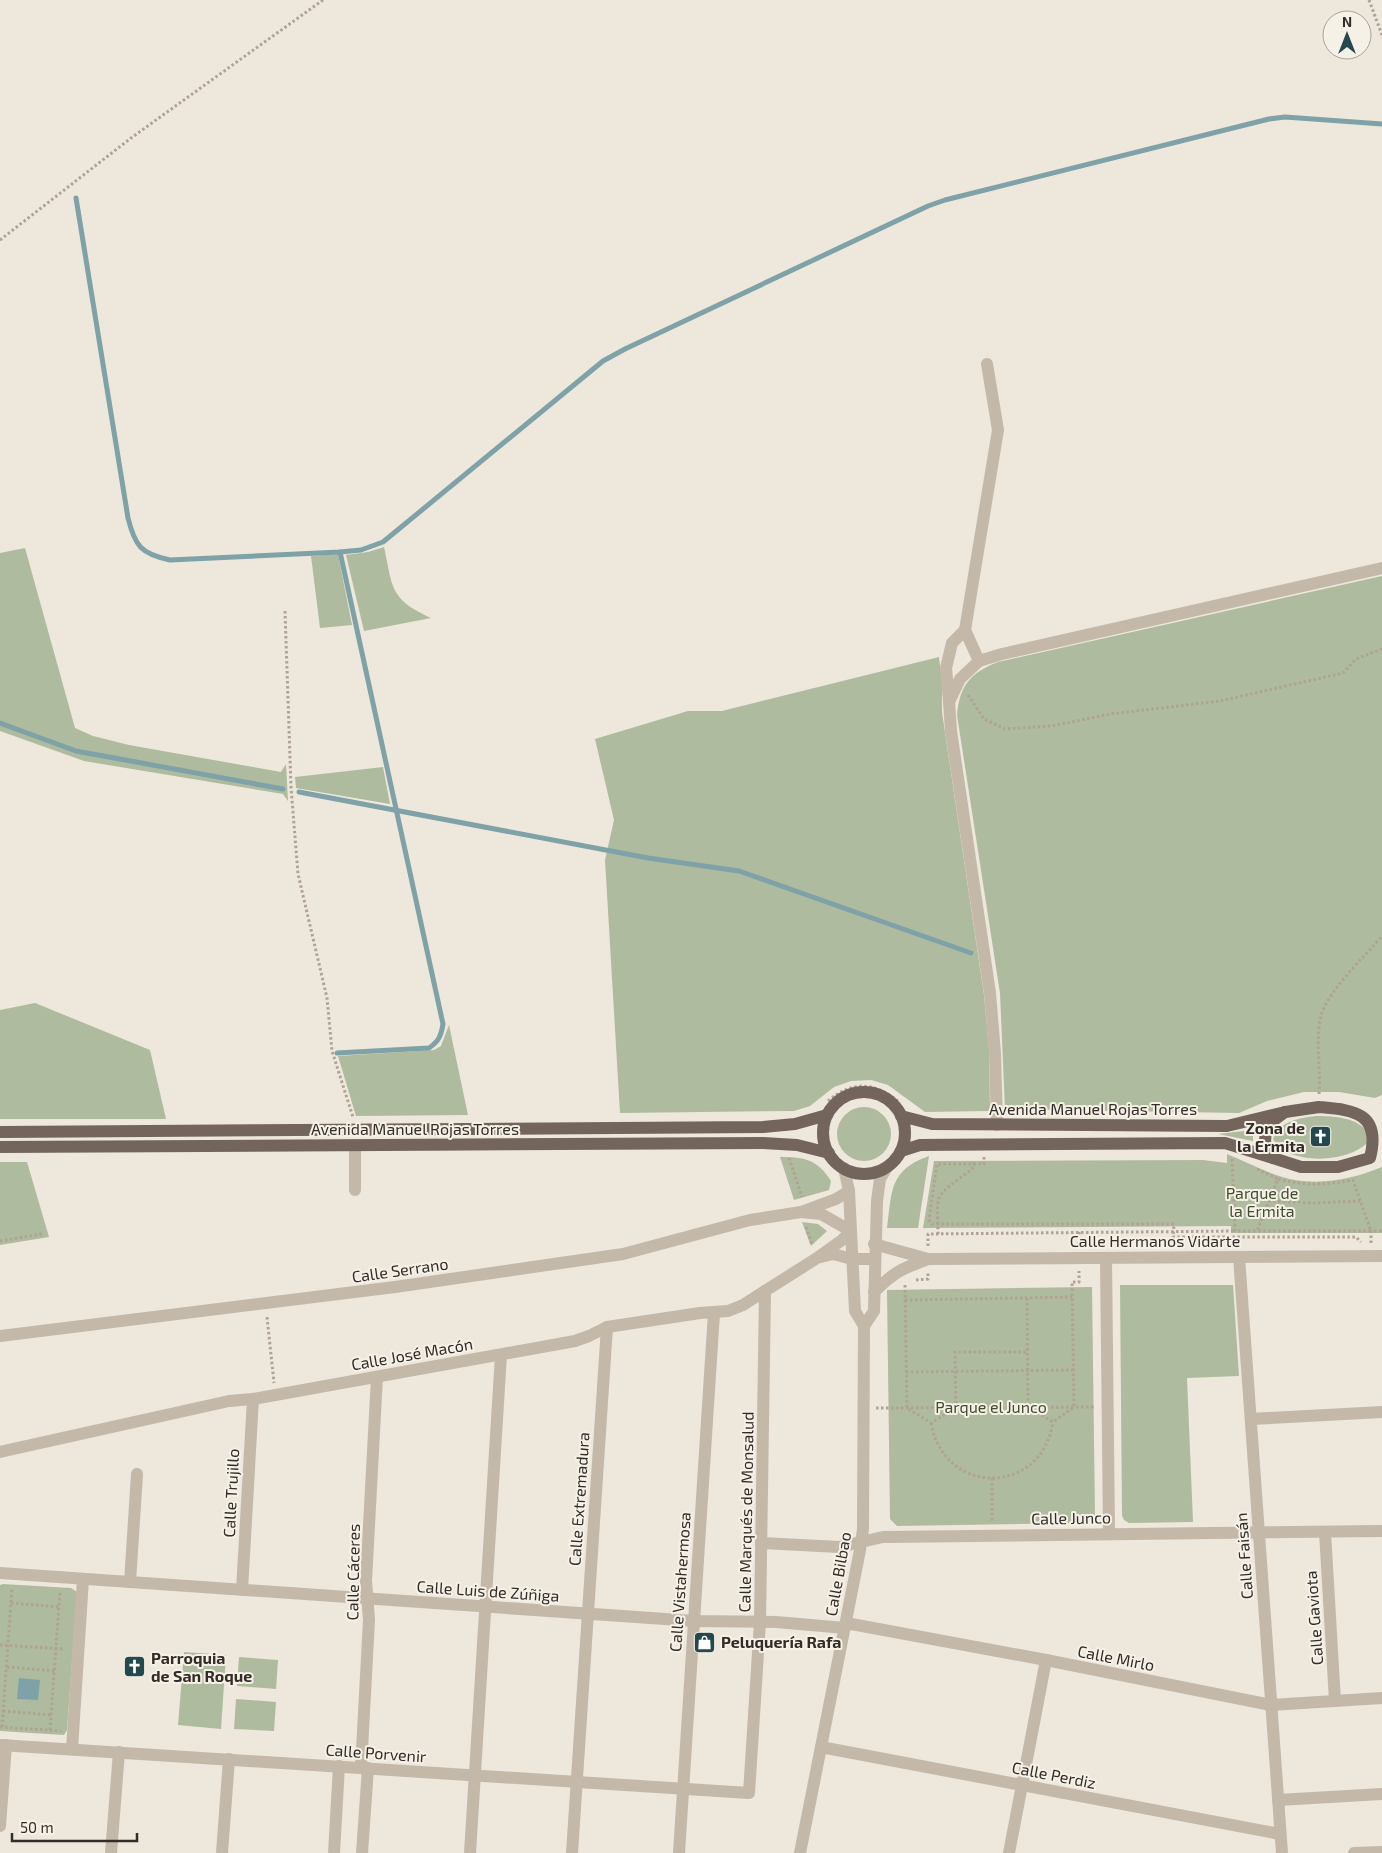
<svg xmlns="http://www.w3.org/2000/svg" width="1382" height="1853" viewBox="0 0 1382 1853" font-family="'Exo 2',sans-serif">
<rect width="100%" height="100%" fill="#eee7dc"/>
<!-- green -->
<g fill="#afbb9e">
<path d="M384,547C393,589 390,599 431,618L364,631L346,555L368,552Z"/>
<path d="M25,548L75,728L93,736L129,745L281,772L286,764L288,801L283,794L84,761L0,731V553Z"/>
<path d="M338,554L352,625L320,628L311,556Z"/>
<path d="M1382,576V1095L1375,1098L1339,1092H1304L1267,1101L1239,1113L1005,1109L1000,993L957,715C960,685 970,673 998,662Z"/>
<path d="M939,657L942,682V712L984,995L989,1049L990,1111L925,1112L888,1085L871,1080L851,1081L834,1087L810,1106L794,1111L620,1113L605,860L614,820L595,739L688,711H722Z"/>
<path d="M383,767L390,804L296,788L295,777Z"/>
<path d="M35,1003L150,1050L166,1119H0V1010Z"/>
<path d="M449,1025L468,1115L356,1116L338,1056L434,1050L441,1046Z"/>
<circle cx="864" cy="1134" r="27"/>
<path d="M1316,1116C1333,1116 1354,1117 1366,1130L1367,1143C1348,1163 1287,1166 1273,1139C1280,1121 1299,1118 1316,1116Z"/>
<path d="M1253,1130V1141L1218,1134Z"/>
<path d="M1227,1154C1249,1163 1272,1176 1295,1180C1325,1185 1355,1178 1382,1167V1233H1231V1226L923,1228L934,1161L1203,1160L1227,1163Z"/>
<path d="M929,1156L918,1228H887C892,1191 889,1170 929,1156Z"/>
<path d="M780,1157C804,1157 817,1159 831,1181L829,1190L794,1200Z"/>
<path d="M0,1162H27L49,1237L0,1245Z"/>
<path d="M802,1222L818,1224L827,1231L811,1246Z"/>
<path d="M1120,1285H1233L1239,1376L1187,1378L1193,1522L1129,1523L1124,1520L1122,1515Z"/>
<path d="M1092,1287L1095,1516L1087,1523L897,1526L890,1519L887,1290Z"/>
<path d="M3,1584L71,1588L77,1592L67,1730L64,1735L0,1731V1585Z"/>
<path d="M184,1652L226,1655L221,1729L178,1725Z"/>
<path d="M239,1657L278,1660L276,1689L237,1686Z"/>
<path d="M236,1699L276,1702L274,1731L234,1729Z"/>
</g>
<!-- water -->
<path fill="#7ea2a7" d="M19,1678L40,1680L38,1700L17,1699Z"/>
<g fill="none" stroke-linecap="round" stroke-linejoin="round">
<!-- stream -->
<g stroke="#7ea2a7" stroke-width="5">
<path d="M76,198L128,518C135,546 141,554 170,560L340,552L361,550L383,542L603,361L625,349L928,206L945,200L1269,119L1285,117L1382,124"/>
<path d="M0,723L76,751L283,789"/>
<path d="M299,792L648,858L739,871L971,953"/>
<path d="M337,1053L429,1048C439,1041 441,1036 443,1024L340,552"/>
</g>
<!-- path -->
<g stroke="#b0a294" stroke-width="3" stroke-dasharray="2.5 2.5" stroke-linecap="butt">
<path d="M1369,0L1382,35"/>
<path d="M0,240L131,138L323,0"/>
<path d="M285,611L291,787L298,874L327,998L332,1051L353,1117"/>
<path d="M968,695L984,719L1005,729L1051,726L1110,714L1220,701L1343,673L1356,659L1382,649"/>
<path d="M1319,1094C1321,1069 1315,1041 1321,1016C1327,992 1365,956 1382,936"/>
<path d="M828,1101C853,1080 876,1082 900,1103"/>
<path d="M984,1157V1164H937L929,1220L932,1224H1174L1173,1237H1356L1361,1242"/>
<path d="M789,1158L802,1197"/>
<path d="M1232,1159L1235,1231H1257"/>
<path d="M1257,1169L1278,1179"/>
<path d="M1278,1179C1305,1186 1327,1185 1353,1180L1371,1231H1257Z"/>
<path d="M1268,1201L1313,1203L1361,1201"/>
<path d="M806,1227L812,1245"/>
<path d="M1079,1232V1244"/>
<path d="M938,1234C938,1223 936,1209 939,1198C942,1189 966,1175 974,1167V1162"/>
<path d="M0,1241L42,1234"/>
<path d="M1371,1243V1231H1382"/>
<path d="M928,1246V1234L1235,1231"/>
<path d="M916,1280L928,1279V1272"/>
<path d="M905,1285L907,1408L931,1423L956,1408L955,1352H1028"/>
<path d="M1027,1298L1028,1407L1053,1422L1074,1407L1072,1282H1079V1271"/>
<path d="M905,1300L1072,1297"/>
<path d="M267,1317L274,1383"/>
<path d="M906,1372L1073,1370"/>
<path d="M876,1408L1095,1407"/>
<path d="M931,1423C944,1497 1042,1496 1053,1422"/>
<path d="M992,1478V1523"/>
<path d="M11,1603L59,1607"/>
<path d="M0,1645L65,1649"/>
<path d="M7,1667L55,1671"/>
<path d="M3,1711L51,1715"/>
<path d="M0,1727L61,1731"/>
<path d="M2,1727L12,1588"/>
<path d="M50,1730L60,1592"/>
</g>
<!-- minor -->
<g stroke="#c4b8a9" stroke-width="12">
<path d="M979,661L965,630L998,430L987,364"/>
<path d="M949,701L946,668L952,643L965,630"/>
<path d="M997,1125L995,1053L990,993L951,731L949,702L960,679L979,661L1002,654L1382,568"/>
<path d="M355,1145V1190"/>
<path d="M874,1244L928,1259L1382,1256"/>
<path d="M821,1257L833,1254L852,1259H874"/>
<path d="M1239,1257L1282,1853"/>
<path d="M1106,1258L1109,1534"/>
<path d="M874,1292C894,1272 901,1269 928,1259"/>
<path d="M864,1326L874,1311L877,1201L880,1179L887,1167"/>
<path d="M0,1336L395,1287L623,1254L750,1220L801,1212L836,1199L849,1191"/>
<path d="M1251,1419L1382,1412"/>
<path d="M0,1452L229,1401L253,1399L575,1341L589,1336L607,1327L700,1313L728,1311L743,1305L817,1258L842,1240L851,1231L821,1214L801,1212"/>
<path d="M1325,1532L1335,1701"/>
<path d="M761,1543L839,1547L883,1537L1382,1531"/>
<path d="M0,1573L694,1621L776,1622L845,1628"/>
<path d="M130,1582L137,1474"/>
<path d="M242,1590L253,1399"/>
<path d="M846,1623L1046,1660L1271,1705L1382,1698"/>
<path d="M0,1745L749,1793L760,1622L765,1291"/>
<path d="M821,1747L1280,1834"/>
<path d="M72,1749L83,1579"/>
<path d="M361,1768L369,1620L366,1581L377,1377"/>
<path d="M1278,1800L1382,1794"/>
<path d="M0,1826L6,1745"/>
<path d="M111,1853L119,1752"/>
<path d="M222,1853L229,1759"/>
<path d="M334,1853L339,1766"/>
<path d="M362,1853L368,1768"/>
<path d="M470,1853L501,1355"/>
<path d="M572,1853L607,1327"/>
<path d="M679,1853L714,1313"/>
<path d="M800,1853L860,1550L863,1529L864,1326L855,1311L849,1191L844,1168"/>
<path d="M1009,1853L1046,1660"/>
<path d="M1354,1853L1382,1852"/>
</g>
<!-- major -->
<g stroke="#73655b" stroke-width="12">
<circle cx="864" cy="1133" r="41"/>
<path d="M1319,1107C1351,1110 1382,1111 1370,1158L1338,1167H1301L1273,1158L1265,1143L1266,1126L1285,1112Z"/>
<path d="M901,1116L932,1124L1227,1126L1285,1112"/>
<path d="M0,1132L763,1127L795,1124L827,1115"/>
<path d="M0,1147L763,1143L797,1145L829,1153"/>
<path d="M901,1151L920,1145L1225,1143L1273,1158"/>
</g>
</g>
<!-- icons -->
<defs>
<symbol id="church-square" viewBox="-11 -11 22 22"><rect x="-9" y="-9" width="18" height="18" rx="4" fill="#23484e" stroke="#f6f1e7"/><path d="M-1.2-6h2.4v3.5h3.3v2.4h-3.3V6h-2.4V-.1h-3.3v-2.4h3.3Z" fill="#fff"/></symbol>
<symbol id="shop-square" viewBox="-11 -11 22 22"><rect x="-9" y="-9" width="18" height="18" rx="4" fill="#23484e" stroke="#f6f1e7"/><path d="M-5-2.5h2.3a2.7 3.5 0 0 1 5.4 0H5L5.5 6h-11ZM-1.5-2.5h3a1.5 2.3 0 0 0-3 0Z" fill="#fff"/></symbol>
</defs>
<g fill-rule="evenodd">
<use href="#church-square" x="1308" y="1124" width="25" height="25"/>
<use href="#shop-square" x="692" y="1630" width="25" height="25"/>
<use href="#church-square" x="122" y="1654" width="25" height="25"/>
</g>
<g text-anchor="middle" stroke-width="4" stroke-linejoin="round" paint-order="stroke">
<!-- street labels -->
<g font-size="16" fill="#332c28" stroke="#f6f1e7">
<text x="1093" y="1115">Avenida Manuel Rojas Torres</text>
<text x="415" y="1135">Avenida Manuel Rojas Torres</text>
<text x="1155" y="1247">Calle Hermanos Vidarte</text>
<text transform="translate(400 1270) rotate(-8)" y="6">Calle Serrano</text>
<text transform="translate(412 1354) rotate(-10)" y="6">Calle José Macón</text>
<text transform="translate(231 1493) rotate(-87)" y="6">Calle Trujillo</text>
<text transform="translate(579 1499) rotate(-86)" y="6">Calle Extremadura</text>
<text transform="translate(746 1512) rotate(-89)" y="6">Calle Marqués de Monsalud</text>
<text transform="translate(1071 1518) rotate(-1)" y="6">Calle Junco</text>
<text transform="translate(1244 1556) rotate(-94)" y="6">Calle Faisán</text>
<text transform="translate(353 1572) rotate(-89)" y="6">Calle Cáceres</text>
<text transform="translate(838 1574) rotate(-80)" y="6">Calle Bilbao</text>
<text transform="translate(680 1582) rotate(-86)" y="6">Calle Vistahermosa</text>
<text transform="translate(488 1591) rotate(4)" y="6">Calle Luis de Zúñiga</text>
<text transform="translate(1314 1618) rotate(-94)" y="6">Calle Gaviota</text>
<text transform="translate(1116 1658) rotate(11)" y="6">Calle Mirlo</text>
<text transform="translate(376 1753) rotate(4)" y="6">Calle Porvenir</text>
<text transform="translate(1054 1775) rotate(11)" y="6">Calle Perdiz</text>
</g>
<!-- poi labels -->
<g font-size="16" font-weight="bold" fill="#332c28" stroke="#f6f1e7" text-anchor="start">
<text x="1305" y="1134" text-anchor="end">Zona de<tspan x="1305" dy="18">la Ermita</tspan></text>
<text x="721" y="1648">Peluquería Rafa</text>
<text x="151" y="1664">Parroquia<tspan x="151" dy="18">de San Roque</tspan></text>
</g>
<!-- park labels -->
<g font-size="16" fill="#404e2f" stroke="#f6f1e7">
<text x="1262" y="1199">Parque de<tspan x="1262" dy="18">la Ermita</tspan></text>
<text x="991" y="1413">Parque el Junco</text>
</g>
</g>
<!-- north arrow -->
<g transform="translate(1347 35)"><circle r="24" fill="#f6f1e7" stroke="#a8a29b"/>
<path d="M0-4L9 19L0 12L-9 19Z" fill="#23484e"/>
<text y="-8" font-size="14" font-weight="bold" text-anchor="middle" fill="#332c28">N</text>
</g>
<!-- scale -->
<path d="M12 1833v8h125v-8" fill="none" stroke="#332c28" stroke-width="2.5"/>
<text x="20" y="1833" font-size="15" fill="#332c28" stroke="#f6f1e7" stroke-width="4" paint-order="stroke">50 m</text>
</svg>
